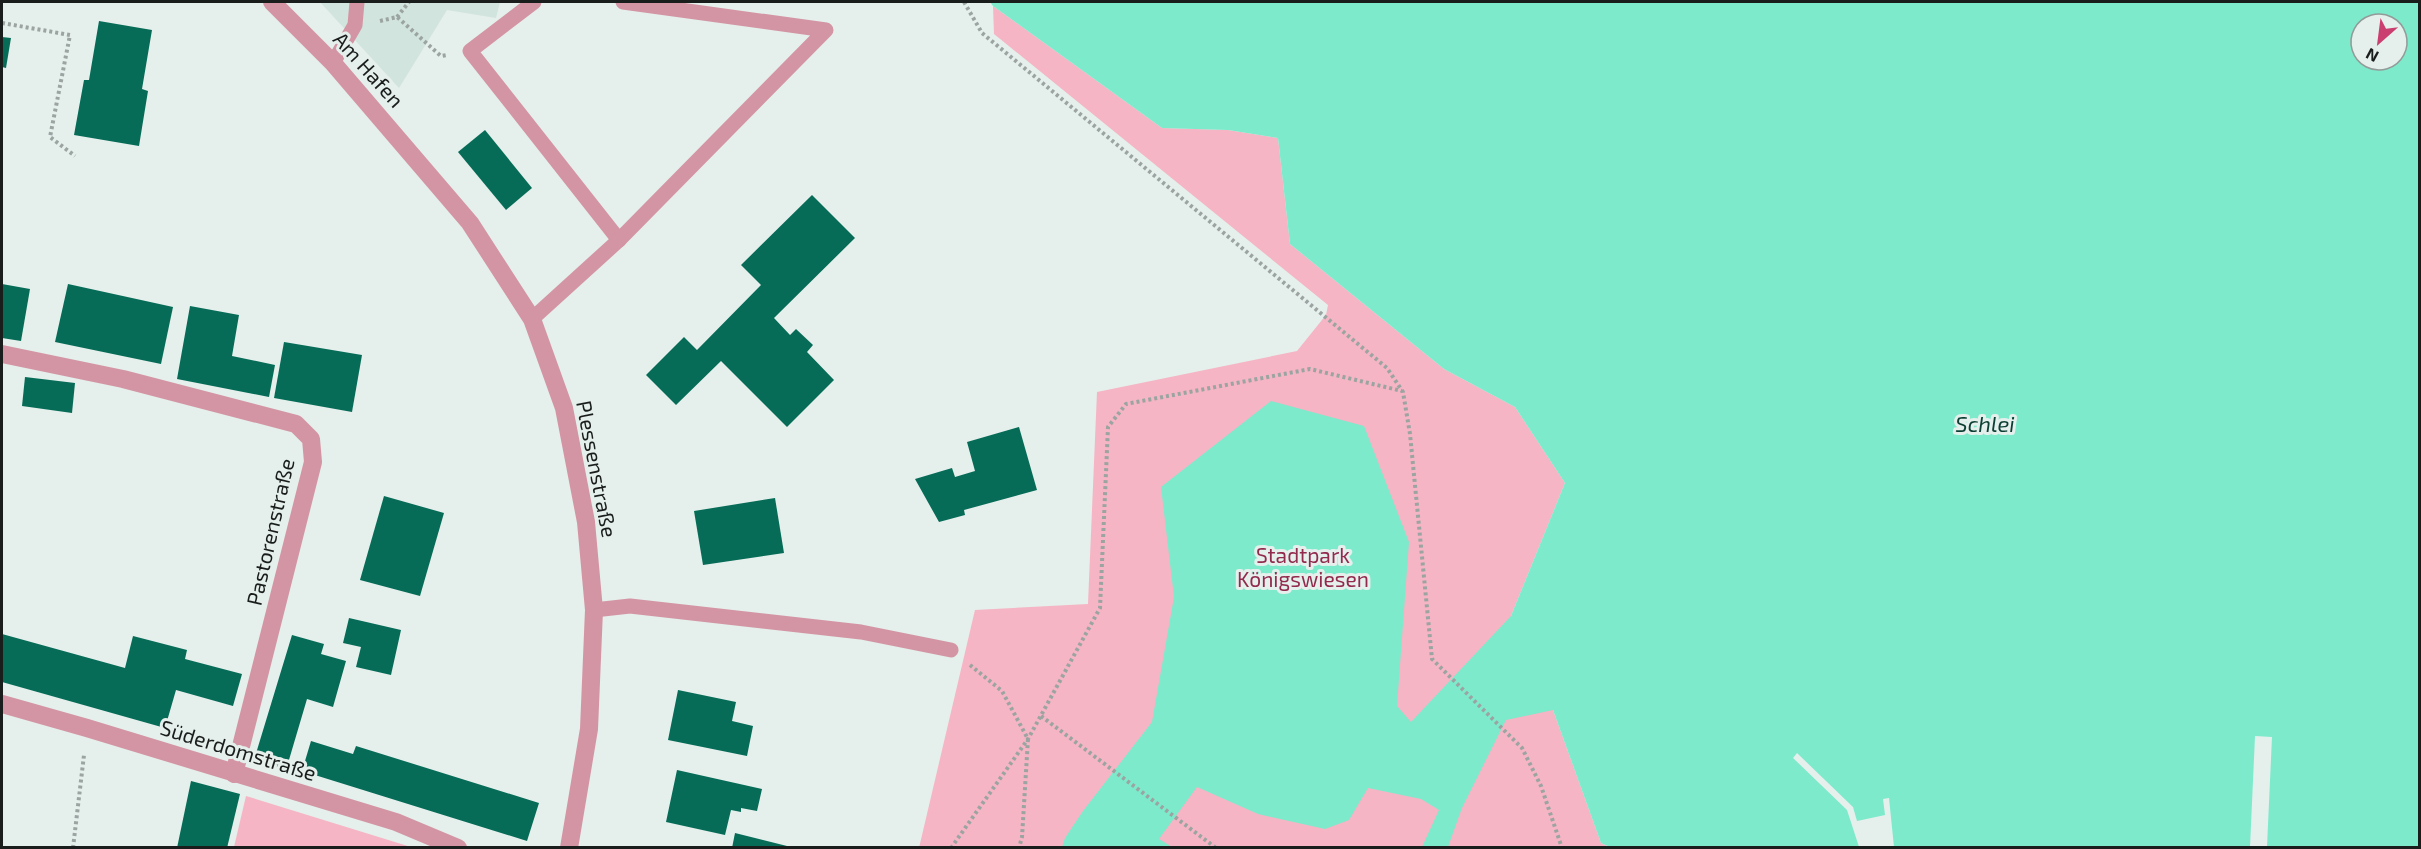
<svg xmlns="http://www.w3.org/2000/svg" width="2421" height="849" viewBox="0 0 2421 849" font-family="'Exo 2',sans-serif">
<rect width="100%" height="100%" fill="#e5efec"/>
<!-- built -->
<path fill="#d1e4de" d="M320,2H500L496,18L447,10L399,88Z"/>
<!-- green -->
<g fill="#f5b5c4">
<path d="M993,6L1162,128L1228,130L1278,138L1290,244L1444,369L1515,407L1565,483L1511,616L1553,710L1601,843L1610,847L919,848L975,610L1088,604L1097,392L1297,351L1326,315L1328,305L994,34Z"/>
<path d="M246,796L411,847H234Z"/>
</g>
<!-- water -->
<path fill="#7ceacb" fill-rule="evenodd" d="M990,2H2419V847H1610L1601,843L1553,710L1506,720L1462,808L1448,847H1422L1439,810L1421,799L1368,788L1349,820L1325,829L1258,814L1197,787L1159,839L1172,847H1062L1065,838L1083,811L1152,722L1174,597L1161,487L1271,401L1364,426L1409,542L1397,706L1411,722L1511,616L1565,483L1515,407L1444,369L1290,244L1278,138L1228,130L1162,128L993,6ZM2361,24H2397V60H2361Z"/>
<!-- pier -->
<g fill="#e5efec">
<path d="M2255,736L2272,737L2267,847H2250Z"/>
<path d="M1797,753L1853,807L1857,821L1885,815L1883,799L1889,798L1894,847H1859L1847,810L1793,758Z"/>
</g>
<!-- building -->
<g fill="#066c57">
<path d="M99,21L152,30L142,89L148,91L139,146L74,135L84,80H89Z"/>
<path d="M2,37L11,38L6,68L2,67Z"/>
<path d="M485,130L532,188L506,210L458,152Z"/>
<path d="M812,195L855,238L774,318L790,335L796,329L813,345L807,352L834,380L787,427L721,361L676,405L646,375L684,337L697,350L761,285L741,265Z"/>
<path d="M2,284L30,289L21,341L2,338Z"/>
<path d="M68,284L173,307L161,364L55,342Z"/>
<path d="M190,306L239,315L232,356L275,365L269,397L177,379Z"/>
<path d="M284,342L362,355L352,412L274,398Z"/>
<path d="M25,377L75,383L72,413L22,406Z"/>
<path d="M1019,427L1037,490L964,510L965,515L939,522L915,479L952,468L955,477L975,471L967,442Z"/>
<path d="M384,496L444,513L420,596L360,580Z"/>
<path d="M775,498L784,553L703,565L694,511Z"/>
<path d="M349,618L401,630L391,675L356,667L361,647L343,643Z"/>
<path d="M2,634L125,668L133,636L187,650L185,659L242,674L233,706L176,690L165,728L2,682Z"/>
<path d="M292,635L324,644L321,654L346,661L333,707L307,699L286,770L254,760Z"/>
<path d="M678,690L736,702L732,721L753,726L747,756L668,740Z"/>
<path d="M311,741L353,754L356,746L539,803L527,841L302,771Z"/>
<path d="M677,770L762,789L757,811L741,808V812L731,810L725,835L666,822Z"/>
<path d="M191,781L240,794L227,848H177Z"/>
<path d="M735,833L791,847V848H732Z"/>
</g>
<g fill="none" stroke-linecap="round" stroke-linejoin="round">
<!-- path -->
<g stroke="#9ca4a2" stroke-width="4" stroke-dasharray="3 3" stroke-linecap="butt">
<path d="M964,2L982,33L1387,368L1403,392L1410,434L1432,659L1522,748L1541,786L1562,848"/>
<path d="M397,17L409,2"/>
<path d="M380,21L397,17L441,56L447,55"/>
<path d="M2,23L70,35L50,137L75,156"/>
<path d="M970,665L1002,691L1028,739L1022,837L1019,848"/>
<path d="M1041,716L1216,848"/>
<path d="M73,848L84,755"/>
<path d="M951,848L1028,739L1100,608L1108,427L1126,404L1310,369L1402,391"/>
</g>
<!-- lane -->
<g stroke="#d395a4" stroke-width="15">
<path d="M534,2L470,51L619,240"/>
<path d="M333,63L355,25L357,2"/>
<path d="M532,319L619,240L826,30L623,2"/>
<path d="M594,610L630,606L861,632L951,650"/>
</g>
<!-- street -->
<g stroke="#d395a4" stroke-width="18">
<path d="M272,2L333,63L470,223L532,319L564,408L586,522L594,610L589,729L569,848"/>
<path d="M2,354L123,379L296,424L311,439L313,462L234,774"/>
<path d="M2,704L87,728L396,822L458,848"/>
</g>
</g>
<g text-anchor="middle" stroke-width="6" stroke-linejoin="round" paint-order="stroke">
<!-- street labels -->
<g font-size="21" fill="#191d1b" stroke="#e5efec">
<text transform="translate(368 70) rotate(48)" y="7">Am Hafen</text>
<text transform="translate(596 469) rotate(79)" y="7">Plessenstraße</text>
<text transform="translate(271 532) rotate(-77)" y="7">Pastorenstraße</text>
<text transform="translate(238 751) rotate(17)" y="7">Süderdomstraße</text>
</g>
<!-- park labels -->
<g font-size="21" fill="#922a4e" stroke="#e5efec">
<text x="1303" y="563">Stadtpark<tspan x="1303" dy="24">Königswiesen</tspan></text>
</g>
<!-- water labels -->
<g font-size="22" font-style="italic" fill="#0c3f33" stroke="#e5efec">
<text x="1985" y="432">Schlei</text>
</g>
</g>
<!-- border -->
<rect width="2421" height="849" fill="none" stroke="#191d1b" stroke-width="6"/>
<!-- north arrow -->
<g transform="translate(2379 42) rotate(208)"><circle r="28" fill="#e5efec" stroke="#939b98" stroke-width="1.5"/>
<path d="M0-4.5L10 22L0 15L-10 22Z" fill="#cb3f70"/>
<text y="-9" font-size="16" font-weight="bold" text-anchor="middle" fill="#191d1b">N</text>
</g>
</svg>
